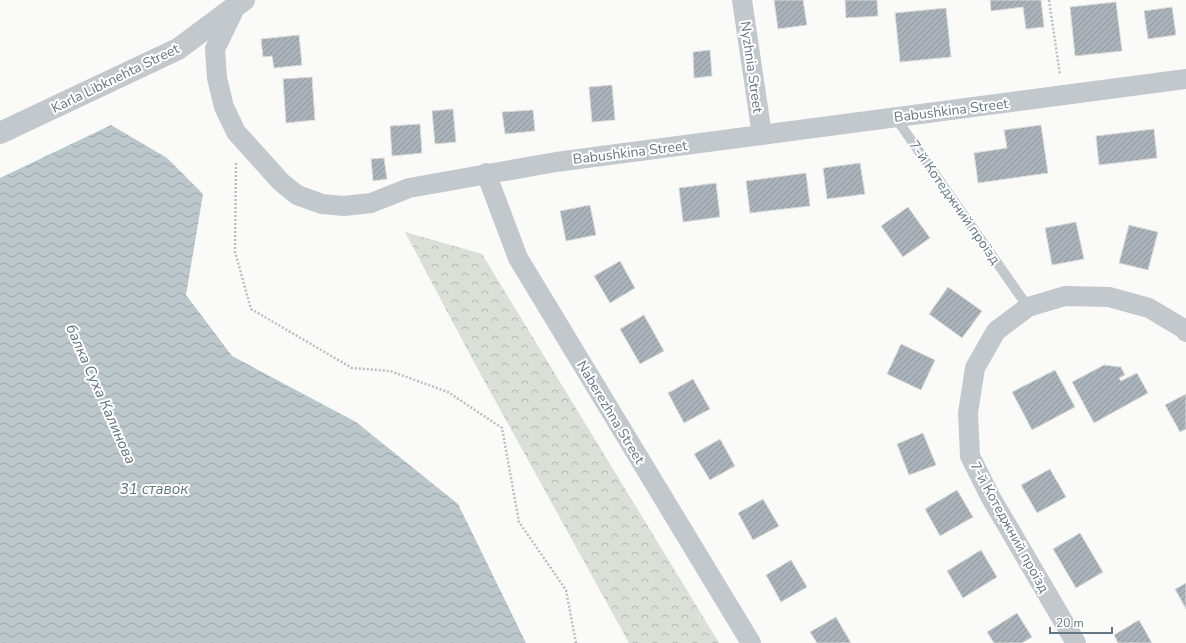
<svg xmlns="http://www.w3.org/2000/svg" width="1186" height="643" viewBox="0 0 1186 643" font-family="'Nunito Sans',sans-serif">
<defs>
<pattern id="forest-crowns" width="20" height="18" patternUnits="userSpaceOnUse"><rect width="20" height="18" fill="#dadfd7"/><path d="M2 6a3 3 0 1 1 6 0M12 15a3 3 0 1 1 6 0" fill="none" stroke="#b4b9b4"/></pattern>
<pattern id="water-waves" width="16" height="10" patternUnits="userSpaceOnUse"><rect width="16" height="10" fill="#bbc7cb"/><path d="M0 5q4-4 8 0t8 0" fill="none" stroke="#9ca6aa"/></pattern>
<pattern id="building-hatch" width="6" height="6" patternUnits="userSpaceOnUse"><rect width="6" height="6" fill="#aab3b9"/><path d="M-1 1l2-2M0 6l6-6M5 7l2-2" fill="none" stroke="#8e969c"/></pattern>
</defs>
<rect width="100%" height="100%" fill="#fafaf8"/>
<!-- forest -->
<path fill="url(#forest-crowns)" d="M405,232L482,254L719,643H629L475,364Z"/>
<!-- water -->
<path fill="url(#water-waves)" d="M111,125L167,158L203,194L186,295L232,356L356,422L458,504L526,643H0V178Z"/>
<!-- building -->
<g fill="url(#building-hatch)" stroke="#dcdcda">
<path d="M774,0H803L807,25L778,29Z"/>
<path d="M845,0H877L878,16L846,18Z"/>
<path d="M990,0H1041L1044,27L1026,29L1023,7L991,11Z"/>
<path d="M1116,2L1122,51L1075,56L1070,7Z"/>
<path d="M1172,7L1176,35L1148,39L1144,11Z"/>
<path d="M946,8L951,57L900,62L895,13Z"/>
<path d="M299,35L302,65L274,68L272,56L263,57L261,39Z"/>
<path d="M710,50L712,76L694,78L693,52Z"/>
<path d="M312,77L315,120L286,123L283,79Z"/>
<path d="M612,85L615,120L592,122L589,87Z"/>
<path d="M453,109L456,142L435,144L432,111Z"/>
<path d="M533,110L535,131L505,134L502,112Z"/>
<path d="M420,124L422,153L392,156L390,126Z"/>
<path d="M1041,125L1048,173L978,183L974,153L1007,148L1004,130Z"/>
<path d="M1154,129L1157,158L1099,165L1096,136Z"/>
<path d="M384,158L387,179L373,181L371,159Z"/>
<path d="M860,163L865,194L827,199L823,168Z"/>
<path d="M806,173L810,206L750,213L746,181Z"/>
<path d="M716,183L720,217L683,222L679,188Z"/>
<path d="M590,205L596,235L566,241L560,211Z"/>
<path d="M908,207L930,238L903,257L881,226Z"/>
<path d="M1076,222L1084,259L1052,265L1045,228Z"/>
<path d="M1129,225L1158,232L1148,270L1119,263Z"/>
<path d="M620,261L635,288L610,303L594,276Z"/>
<path d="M948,287L982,311L962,338L929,314Z"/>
<path d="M644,315L664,351L640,364L620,329Z"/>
<path d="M901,344L935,360L921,390L887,374Z"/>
<path d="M1104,365L1121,367L1125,375L1119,378L1121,381L1137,373L1148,393L1094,423L1072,382Z"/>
<path d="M1055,370L1075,407L1032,430L1012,392Z"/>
<path d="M693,379L710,409L684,423L668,393Z"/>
<path d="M1186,394V429L1180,432L1165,405Z"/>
<path d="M923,433L936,465L909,475L897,444Z"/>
<path d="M720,439L735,466L710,480L694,454Z"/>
<path d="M1050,469L1066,497L1037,513L1021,485Z"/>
<path d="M957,490L973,517L940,536L925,509Z"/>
<path d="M763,499L779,526L753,540L738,513Z"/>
<path d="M1080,533L1103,572L1076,588L1053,549Z"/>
<path d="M981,550L997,577L963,598L947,571Z"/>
<path d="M791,560L807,587L781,602L766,575Z"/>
<path d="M1186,583V609L1175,589Z"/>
<path d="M1017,613L1032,637L1022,643H994L987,632Z"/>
<path d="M836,617L851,643H817L810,632Z"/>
<path d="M1139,620L1152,643H1118L1114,635Z"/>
</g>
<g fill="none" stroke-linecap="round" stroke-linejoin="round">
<!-- path -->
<g stroke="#bbbfc2" stroke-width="2.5" stroke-dasharray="2 2" stroke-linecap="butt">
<path d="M1049,0L1060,75"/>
<path d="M236,163L235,252L251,309L352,368L390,371L448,392L502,428L519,522L566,590L576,643"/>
</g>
<!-- service -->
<path stroke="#c3c8cc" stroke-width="10" d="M895,117L1028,307"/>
<!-- minor -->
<g stroke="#c3c8cc" stroke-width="20">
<path d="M742,0L762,135"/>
<path d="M235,8L215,49L217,78L224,107L236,132L281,182L297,195L322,204L344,206L371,203L409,188L556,162L1186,79"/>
<path d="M486,173L518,258L751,643"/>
<path d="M1076,643L991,498L970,456L968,413L975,368L996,331L1028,307L1065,296L1109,297L1149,308L1184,329L1186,332"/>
</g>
<!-- tertiary -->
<path stroke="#c3c8cc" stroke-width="22" d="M0,133L178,49L244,0"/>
</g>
<g text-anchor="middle" stroke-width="4" stroke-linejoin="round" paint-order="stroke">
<!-- street labels -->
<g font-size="14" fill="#657683" stroke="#fff">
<text transform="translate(752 67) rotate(82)" y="5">Nyzhnia Street</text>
<text transform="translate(115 78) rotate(-26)" y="5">Karla Libknehta Street</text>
<text transform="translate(951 110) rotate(-7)" y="5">Babushkina Street</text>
<text transform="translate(630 152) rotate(-7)" y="5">Babushkina Street</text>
<text transform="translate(955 202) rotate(55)" y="5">7-й Котеджний проїзд</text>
<text transform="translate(611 412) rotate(59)" y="5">Naberezhna Street</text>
<text transform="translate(1010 527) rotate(61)" y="5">7-й Котеджний проїзд</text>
</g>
<!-- water labels -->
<g font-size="15" font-style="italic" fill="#60757c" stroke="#fff">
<text transform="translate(101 394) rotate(66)" y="5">балка Суха Калинова</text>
<text x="154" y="494">31 ставок</text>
</g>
</g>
<!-- scale -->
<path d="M1050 627v6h62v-6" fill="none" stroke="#657683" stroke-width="2"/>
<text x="1056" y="627" font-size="12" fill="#657683" stroke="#ffffff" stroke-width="3" paint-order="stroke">20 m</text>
</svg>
